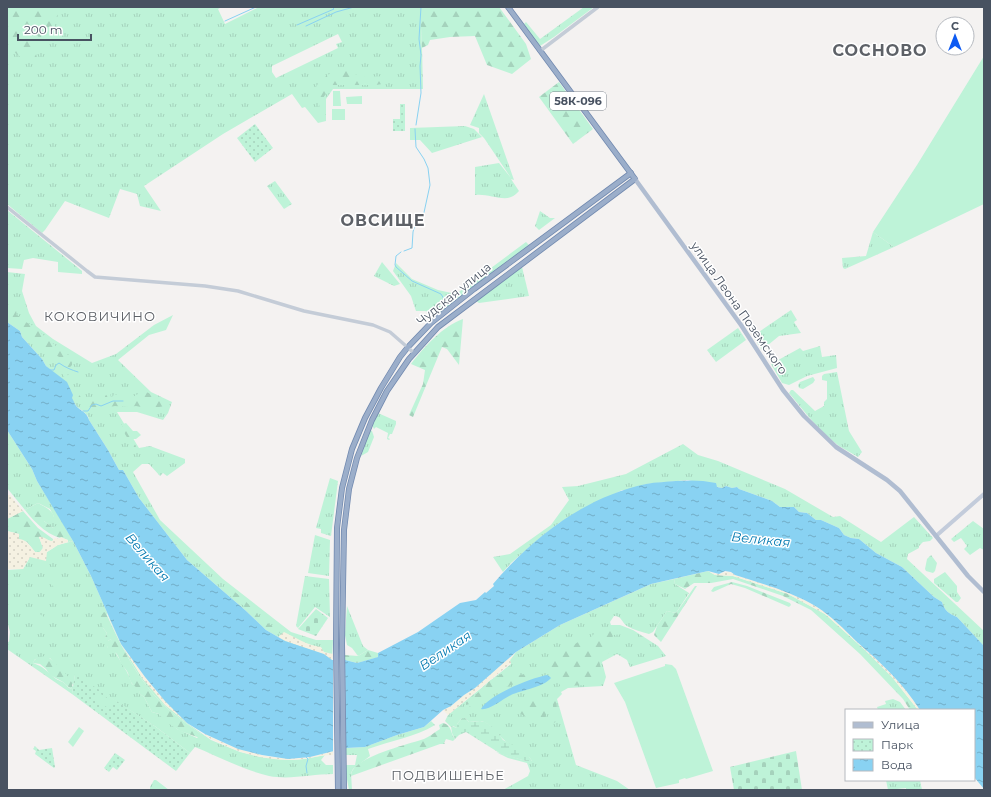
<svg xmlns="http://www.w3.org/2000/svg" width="991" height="797" viewBox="0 0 991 797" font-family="Montserrat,sans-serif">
<defs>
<pattern id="grass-tufts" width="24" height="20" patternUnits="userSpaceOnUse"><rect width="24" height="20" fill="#bef3d8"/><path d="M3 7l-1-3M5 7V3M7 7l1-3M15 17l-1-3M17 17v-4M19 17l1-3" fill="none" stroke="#a5d2bc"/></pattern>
<pattern id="forest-firs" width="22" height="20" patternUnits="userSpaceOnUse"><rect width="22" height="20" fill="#bef3d8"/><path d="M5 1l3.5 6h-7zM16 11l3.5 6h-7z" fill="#a5d2bc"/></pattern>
<pattern id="wetland-marsh" width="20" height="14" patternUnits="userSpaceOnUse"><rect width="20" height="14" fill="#bef3d8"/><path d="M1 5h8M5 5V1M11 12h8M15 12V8" fill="none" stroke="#a5d2bc"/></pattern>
<pattern id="sand-dots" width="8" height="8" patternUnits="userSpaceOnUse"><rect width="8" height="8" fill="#f5f1e2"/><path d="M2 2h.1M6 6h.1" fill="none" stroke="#d4d1c4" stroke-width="1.8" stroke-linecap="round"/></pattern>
<pattern id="cemetery-stones" width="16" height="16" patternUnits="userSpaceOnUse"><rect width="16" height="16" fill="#bef3d8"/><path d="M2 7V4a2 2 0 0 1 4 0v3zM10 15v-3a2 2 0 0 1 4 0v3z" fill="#a5d2bc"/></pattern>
<pattern id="park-dots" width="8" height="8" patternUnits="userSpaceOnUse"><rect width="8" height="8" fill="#bef3d8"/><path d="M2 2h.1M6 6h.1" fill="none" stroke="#a5d2bc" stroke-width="1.8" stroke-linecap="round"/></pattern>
<pattern id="water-ripples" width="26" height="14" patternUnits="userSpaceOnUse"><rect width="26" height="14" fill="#89d2f2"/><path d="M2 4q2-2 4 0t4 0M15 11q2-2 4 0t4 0" fill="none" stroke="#72adc7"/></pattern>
</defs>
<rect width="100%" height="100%" fill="#f4f2f1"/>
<!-- grass -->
<g fill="url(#grass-tufts)" fill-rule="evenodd">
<path d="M7,7H222L218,9L225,24L259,7H420L422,48L423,89H333L326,99V121L318,123L305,107L302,108L292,94L223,134L144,186L161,211L140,206L137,194L120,189L109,218L65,201L45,230L42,233L7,204ZM338,34L342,42L336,44L338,48L276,78L272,72V66Z"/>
<path d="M584,7H594L554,37L540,46L524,24L526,22L540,39Z"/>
<path d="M484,94L514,180L511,179L519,191C517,193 514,196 511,197C502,201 486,193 475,195V167L499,163L511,178L484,138L479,133V128L470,125Z"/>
<path d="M465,126L474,129L482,137L432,153L420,140H410V128Z"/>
<path d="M275,181L292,204L284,209L267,186Z"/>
<path d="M7,210L82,271V274L58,272V262L33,258L24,260L22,269L7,268Z"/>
<path d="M540,211L550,218H555L539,230L535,226Z"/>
<path d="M873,232L894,247L845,269L843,268L842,258L866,256Z"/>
<path d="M526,242L529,245L438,314L425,311H416L411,296L393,271L396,263L412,279L438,290L456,294Z"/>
<path d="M382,262L400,284L394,286L374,276Z"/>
<path d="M522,267L529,296L479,303L476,301V300Z"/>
<path d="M7,272L25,274L22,291L29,313L36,326L53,339L92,363L116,354L154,325L173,315L166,330L149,335L118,360L151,392L172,402L168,413L163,420L137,412H117L139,448L150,446L185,459V463L167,476L163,473L160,476L149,464H142L133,472L160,520L223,579L291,632L316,640H333L332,660L285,641L266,630L245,610L187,560L139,498L123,470H119L108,450L89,420L88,416L83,411L77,407L56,375L46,366L42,359L22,337L20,331L7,322Z"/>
<path d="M791,310L797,320L794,322L801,333L779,336L762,350L753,336Z"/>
<path d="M738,328L746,340L716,362L707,350Z"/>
<path d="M820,346L822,357L836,355L837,368L807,376L789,385L782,383L771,364L800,348L803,351Z"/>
<path d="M837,372L849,431L862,452L858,457C852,453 845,450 839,446C819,431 804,411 789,393L791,390H793L815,411L824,406V402L827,399V381L822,380V376L824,374Z"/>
<path d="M813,377L815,380L813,383L803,389L799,388L798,385L800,382Z"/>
<path d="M378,413L396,421V424L392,434H390L388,438L390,439L389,440L387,439L388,433L376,427L374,429L372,425Z"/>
<path d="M7,430L32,469L37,481L64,525L53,528L44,521L43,520L44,517H54L50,509L38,503L25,510L7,488V444L8,443L7,439Z"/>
<path d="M370,430L372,431L374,437L368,452L361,456Z"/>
<path d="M683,444L698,455L718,461L785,489L833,517L840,516L881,542L914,517L933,538L930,541L923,542L919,546V548L908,554L907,559L984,631V646L957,617C949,614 944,610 942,602L934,597L902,567L876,553L859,539L851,538L844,535L839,528L821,520H816L807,513L799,512L794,507H780L772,501L739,489L737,487L732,488L726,486L722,488L688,480L647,484L627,490H622L559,523L542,536L511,563L503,572L493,557L510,554L551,525L569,500L562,487L578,486L626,474Z"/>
<path d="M330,478L338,481L331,536L321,533V529L316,528Z"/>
<path d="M973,521L984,529V550L980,548L970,555L964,549L967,546L961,538L954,542L951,539Z"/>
<path d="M315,535L330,540L329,576L308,573Z"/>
<path d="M73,541L91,576L121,644L143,679L187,723L211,740L240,752L260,757L290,760L305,759L325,755L321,760L326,765H333V774C312,774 290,780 269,776C244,770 219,757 195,747L190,753L156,727L75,675L72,694L7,649V641L9,642L10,632L7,620V570L23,569L30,557L47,552L58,545ZM107,613C121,646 138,681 165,706C176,717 189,725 201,734L197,738L177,729L159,714L152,712L144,697L140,694C140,688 136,686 132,684L127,672L115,652L111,639L108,641V648L105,638L107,633L103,628ZM50,658C57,668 67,674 73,685L71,689C67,687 67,685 64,683C63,682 58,680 58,680C47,673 47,668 33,663L35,659Z"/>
<path d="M931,555L937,563L935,571L933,573L926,571L925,569L927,559Z"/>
<path d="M945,572L957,586V592L961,598L958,602H956L934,583V579Z"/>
<path d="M305,576L329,579L330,617L315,607L298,628L296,626Z"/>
<path d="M674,579L675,584L689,593L676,613L667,611L653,632L649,634C642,632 634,630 627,626C621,622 622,616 614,616L610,622L611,625H620L633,630L658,646L666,656L630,667L627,660L617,654L602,662L606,677L603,686L568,688L561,692L562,694L557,699L576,765L617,781L630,790H503L528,776L530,771L527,763L508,758L496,752L526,761H532C525,749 512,748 503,739C496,733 493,726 484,722C480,720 474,722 469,722L465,718H462L457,724V728L453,726L451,727L445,721L448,715L511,664L510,660L516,652L560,625L629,594L651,584Z"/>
<path d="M347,606L363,646L368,650L358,656L352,648L347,645L345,635Z"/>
<path d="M893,699L900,702L906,710H878L877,707L886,704L885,701Z"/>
<path d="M431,721L435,725C415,737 390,741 368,749L370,756L353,769L351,773L352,790H349L346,774V765H355L357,755H346V748L365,747L397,735L424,727Z"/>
<path d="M154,780H156L169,790H150V787Z"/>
<path d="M886,780H920L922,790H906V788L888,790Z"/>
</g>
<!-- forest -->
<g fill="url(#forest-firs)">
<path d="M7,7H53L58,15L54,27L46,38L40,37L35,34L34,45L37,58L32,61C21,60 10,50 7,40C5,34 7,14 7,7Z"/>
<path d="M420,7H499L526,44L531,59L512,74L487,65L475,36L450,37L430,40L428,45L422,48Z"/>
<path d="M352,66L355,74C368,80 374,75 386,77V80L382,84L376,85H332L323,98V112L320,110L318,98L311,91C317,86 318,84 323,79C328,73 344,67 352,66Z"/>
<path d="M559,82L593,129L573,144L539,97Z"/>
<path d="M15,305L17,309L16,315L21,317L24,321L33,326L58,348L65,352L72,359V365L66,371L69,378L66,379L65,378L54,360L61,361V358L50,352L47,348L39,345L37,341L29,335L27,337L32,343L30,344L25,337L21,328L7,321V315H11V312L14,310Z"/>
<path d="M463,319L459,365L447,349L442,347L413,417L409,415L423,384L425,370L411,364C425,346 443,326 463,319Z"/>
<path d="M76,392L78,393C84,402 82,400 92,400C97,400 100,403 105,400V396L110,392L111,398L115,394L121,399L125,398L129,399L138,394L146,392C153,395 161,397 165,403V406L159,407L156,410L136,406L128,407L115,406L102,408L96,407L90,413L88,407C80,405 75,401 76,392Z"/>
<path d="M122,422L123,424L126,423L133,431H137L141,435L136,439H132V441L136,446L135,448L131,445C128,437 121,431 122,422Z"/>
<path d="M38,503C44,507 52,509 54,517H44V521L53,528L59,524L64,525L73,541L68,542V540C49,537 36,524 25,510Z"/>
<path d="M23,511L38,528L53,539V541H50L41,537H39L43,548L40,552H35L27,542L18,539L19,534L7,531V519Z"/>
<path d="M708,571L715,575L733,576L788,594L825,614L865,650L892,677L918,710H910L903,699L860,654L811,610L783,596L733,579L711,583H694L685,589L675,584L674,579Z"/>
<path d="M732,582L747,586L790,603L791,605L789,607L745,588L731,584L713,592L711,591L714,587Z"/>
<path d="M695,586H697L661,642L654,635L657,626L667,611L676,613Z"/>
<path d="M225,589C238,588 254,612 263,620C268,625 274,626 279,629L280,633L276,634L263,627L244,606L225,592Z"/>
<path d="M104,612L106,613C121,646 138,681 165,706C176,717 189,725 201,734L200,738L180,731L165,721L159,714L152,712L144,697L140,694C139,687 134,687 131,682C129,679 129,676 128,673C127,670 124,668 122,665C119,660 119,653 112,651L111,639L108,641V648L104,640L107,633L103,628L100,617Z"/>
<path d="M602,629H621L624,630L625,632L624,634L613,635C612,640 611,648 609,652C608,656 602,657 599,661L603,675L602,680L585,685L568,686L557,693L556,702L558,719L557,721L552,724L551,721L553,710V695L556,693V689L560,686L559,678L554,669L543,668L538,673L524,678L509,677V679L516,683C507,687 498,689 490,696C486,700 485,704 478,706L475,712L471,710L469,707L476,702L466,705V702L480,691L489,681L516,666L520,665L519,675L526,674C529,670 533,669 537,666C540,663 540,660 544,658L548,661L556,658L557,651L570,647L583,639L590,637Z"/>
<path d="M368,650L378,653L379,657L357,663L345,660V655L358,656Z"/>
<path d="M46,656C50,657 69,676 71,681C73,684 72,684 72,687L71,689L63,682L50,675L46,669L40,664L33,663C35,657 41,657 46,656Z"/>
<path d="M536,697C552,697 549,707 545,719L541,718L537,710L531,711V718L528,719L520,713L517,707L522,703L528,704L530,701Z"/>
<path d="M443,723C452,725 450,733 455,739L453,741L446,739L444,743L445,744H440L351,776C350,758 409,744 424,739C429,737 435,732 440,729L439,725Z"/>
</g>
<!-- wetland -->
<path fill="url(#wetland-marsh)" d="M462,718H465L469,722L480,721L485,722L494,728L503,740L519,748L528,755L532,761H526L501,754L466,732L459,735L455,739L452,733L451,726L457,728V724Z"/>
<!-- sand -->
<g fill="url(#sand-dots)">
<path d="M7,495H10L23,511L7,519Z"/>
<path d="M7,531L19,534V539C27,540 30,546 35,552H40L43,548L39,537C44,536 47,541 52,541L55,538L59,539L61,537L68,540V542L58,545L47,552L46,561L30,557L23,569H8Z"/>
<path d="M708,571C711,572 715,574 718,574C726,573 727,569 735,575C763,584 792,592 817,607C832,616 844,629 856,641C880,662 903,683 920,710H918L892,677L865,650L825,614L788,594L733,576L715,575Z"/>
<path d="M284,632C296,638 307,645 321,647L324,652L333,654L332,660C316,649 295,647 278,637Z"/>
<path d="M121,644L145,677L165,701L187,723L165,705L143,679Z"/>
<path d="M516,652L510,660L511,663L448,715L443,710L451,706L464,695L475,688Z"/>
<path d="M205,734C237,750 273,763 309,757C317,756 325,753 333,751V755C319,755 305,760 290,760C259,760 231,750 204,735Z"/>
</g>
<!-- cemetery -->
<g fill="url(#cemetery-stones)">
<path d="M316,609L328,618L316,636L298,629Z"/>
<path d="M796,751L802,790H734L730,767Z"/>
</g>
<!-- park -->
<g fill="url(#park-dots)">
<path d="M400,104H405V131H393V119H400Z"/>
<path d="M255,124L273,148L255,162L237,138Z"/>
<path d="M75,674L156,727L190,753L176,771L72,694Z"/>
<path d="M35,746L39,750L52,748L55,767L54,768L35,754L36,751L33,749Z"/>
<path d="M115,753L125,760L117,770L113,767L109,772L104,768Z"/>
</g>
<!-- garden -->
<g fill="#bef3d8">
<path d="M984,56V204L894,247L873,232L917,165Z"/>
<path d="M333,91H340L341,106H333Z"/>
<path d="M362,96V104H347L346,97Z"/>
<rect x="332" y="109" width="13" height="11"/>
<path d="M55,568L65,582L55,589L45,575Z"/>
<path d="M29,607L47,619L41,628L23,616Z"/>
<path d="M665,664L672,665L676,669L713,771L686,779L685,778L679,780V783L656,788L625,702L614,683L665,666Z"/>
<path d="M99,693L112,701L108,708L95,699Z"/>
<path d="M79,727L84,731L73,747L68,742Z"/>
</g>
<!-- water -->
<g fill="url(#water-ripples)">
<path d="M7,322L20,331L22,337L42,359L46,366L67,382L73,395L72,398C74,401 75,405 77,407C83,412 87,413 89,420L108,450L119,470H123L139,498L187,560L245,610L266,630L285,641L324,654L332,660H345L357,663L378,657V653L418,632L460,603L476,600L485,592L486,593L494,586L493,584C533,537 585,497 646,484C656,482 666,482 676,481C690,480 702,480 716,483L717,487L722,488L726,486L732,488L737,487L739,489L772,501L780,507H794L799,512L807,513L816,520H821L839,528L844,535L851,538L859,539L876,553L902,567L934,597L942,602C944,610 949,614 957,617L984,646V789L974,777V710H920C903,683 880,662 856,641C844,629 831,616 817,607C792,592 763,584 735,575L731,572L725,571L719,574L708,571L651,584L560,625L516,652L475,688L464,695L451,706L443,710L424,727L397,735L365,747L346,748L310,757L288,759L262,755L238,749L205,734L187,723L165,701L145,677L121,644L91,576L73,541L37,481L32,469L7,430Z"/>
<path d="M547,675L549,676L551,678C544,687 522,690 511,695C503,699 488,711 481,709C488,695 531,678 547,675Z"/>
</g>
<!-- pier -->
<path fill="#f4f2f1" d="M333,658H345L346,750L333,753Z"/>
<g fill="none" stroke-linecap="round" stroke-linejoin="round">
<!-- stream -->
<g stroke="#89d2f2" stroke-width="1">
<path d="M225,21L256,7"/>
<path d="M297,25L334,9L332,7"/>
<path d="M306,26L336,12L354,7"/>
<path d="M416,125L421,93L420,66L421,55L419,39L421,7"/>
<path d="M404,251L412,248L413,232L414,228L421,222L423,217L430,185L428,168L424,159L416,147L415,129"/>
<path d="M401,252L396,256L395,265L396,267L412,281L441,294L447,304"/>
<path d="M50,370H54L56,365L59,363C66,368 72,370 78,372"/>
<path d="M83,411H88L92,405L96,404L101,406L113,401H123"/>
<path d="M306,757L308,759L306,766L307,773"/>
</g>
<defs>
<g id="trunk">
<path d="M338,790L336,644L337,528L342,488L352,449L365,418L381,388L400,357L408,347L431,323L474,289L631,173"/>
<path d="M344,790L342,644L344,530L349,489L357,458L372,420L387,391L409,359L438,327L635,179L508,7"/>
</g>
</defs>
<!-- trunk casing -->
<use href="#trunk" stroke="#7189af" stroke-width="6"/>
<!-- tertiary -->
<g stroke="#c4ccd7" stroke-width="3.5">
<path d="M540,51L598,7"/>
<path d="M7,207L87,271L95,277L205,286L238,291L304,311L373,325L390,332L414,353"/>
</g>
<!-- secondary -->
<path stroke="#c3ccdb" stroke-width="4" d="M936,536L984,494"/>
<!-- primary -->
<path stroke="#b0bdd1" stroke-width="4.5" d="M635,179L741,325L783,390L804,416L836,447L887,480L900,491L968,576L984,592"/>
<!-- trunk -->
<use href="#trunk" stroke="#9baeca" stroke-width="4.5"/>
</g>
<g text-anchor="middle" stroke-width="3" stroke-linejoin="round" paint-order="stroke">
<!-- shield labels -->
<rect fill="#fff" stroke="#7f8690" stroke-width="1" x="550" y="92" width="56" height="18" rx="3"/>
<g font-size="11" font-weight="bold" fill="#485261">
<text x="578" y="105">58К-096</text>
</g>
<!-- street labels -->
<g font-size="12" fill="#485261" stroke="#fff">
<text transform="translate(454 294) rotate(-39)" y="4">Чудская улица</text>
<text transform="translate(739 308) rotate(55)" y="4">улица Леона Поземского</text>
</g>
<!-- neighbourhood labels -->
<g font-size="13" letter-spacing="1" fill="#5d6167" stroke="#fff">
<text x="100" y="321">КОКОВИЧИНО</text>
<text x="448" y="780">ПОДВИШЕНЬЕ</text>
</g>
<!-- water labels -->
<g font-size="13" font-style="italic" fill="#037ab1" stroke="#fff">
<text transform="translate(761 539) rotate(6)" y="5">Великая</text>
<text transform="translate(148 557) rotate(49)" y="5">Великая</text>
<text transform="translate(445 650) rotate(-34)" y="5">Великая</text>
</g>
<!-- district labels -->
<g font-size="16" font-weight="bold" letter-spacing="1" fill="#5d6167" stroke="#fff">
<text x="880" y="56">СОСНОВО</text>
<text x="383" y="226">ОВСИЩЕ</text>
</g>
</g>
<!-- border -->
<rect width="991" height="797" fill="none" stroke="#485261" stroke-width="16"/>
<!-- legend -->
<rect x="845" y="709" width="130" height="72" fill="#ffffff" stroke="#b6bac0"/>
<rect x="853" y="722" width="20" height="6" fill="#b0bdd1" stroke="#b6bac0"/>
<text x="881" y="729" font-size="12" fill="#485261">Улица</text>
<rect x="853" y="739" width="20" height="12" fill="url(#park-dots)" stroke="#b6bac0"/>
<text x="881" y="749" font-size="12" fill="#485261">Парк</text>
<rect x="853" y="759" width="20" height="12" fill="url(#water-ripples)" stroke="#b6bac0"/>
<text x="881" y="769" font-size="12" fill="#485261">Вода</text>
<!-- north arrow -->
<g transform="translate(955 36)"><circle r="19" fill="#ffffff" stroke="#b6bac0"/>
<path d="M0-3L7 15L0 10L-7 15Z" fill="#0d5af2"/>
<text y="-6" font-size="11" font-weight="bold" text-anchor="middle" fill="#485261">С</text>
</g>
<!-- scale -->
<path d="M18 34v6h73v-6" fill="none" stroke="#485261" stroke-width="2"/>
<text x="24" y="34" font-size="12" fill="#485261" stroke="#ffffff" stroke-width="3" paint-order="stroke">200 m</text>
</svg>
